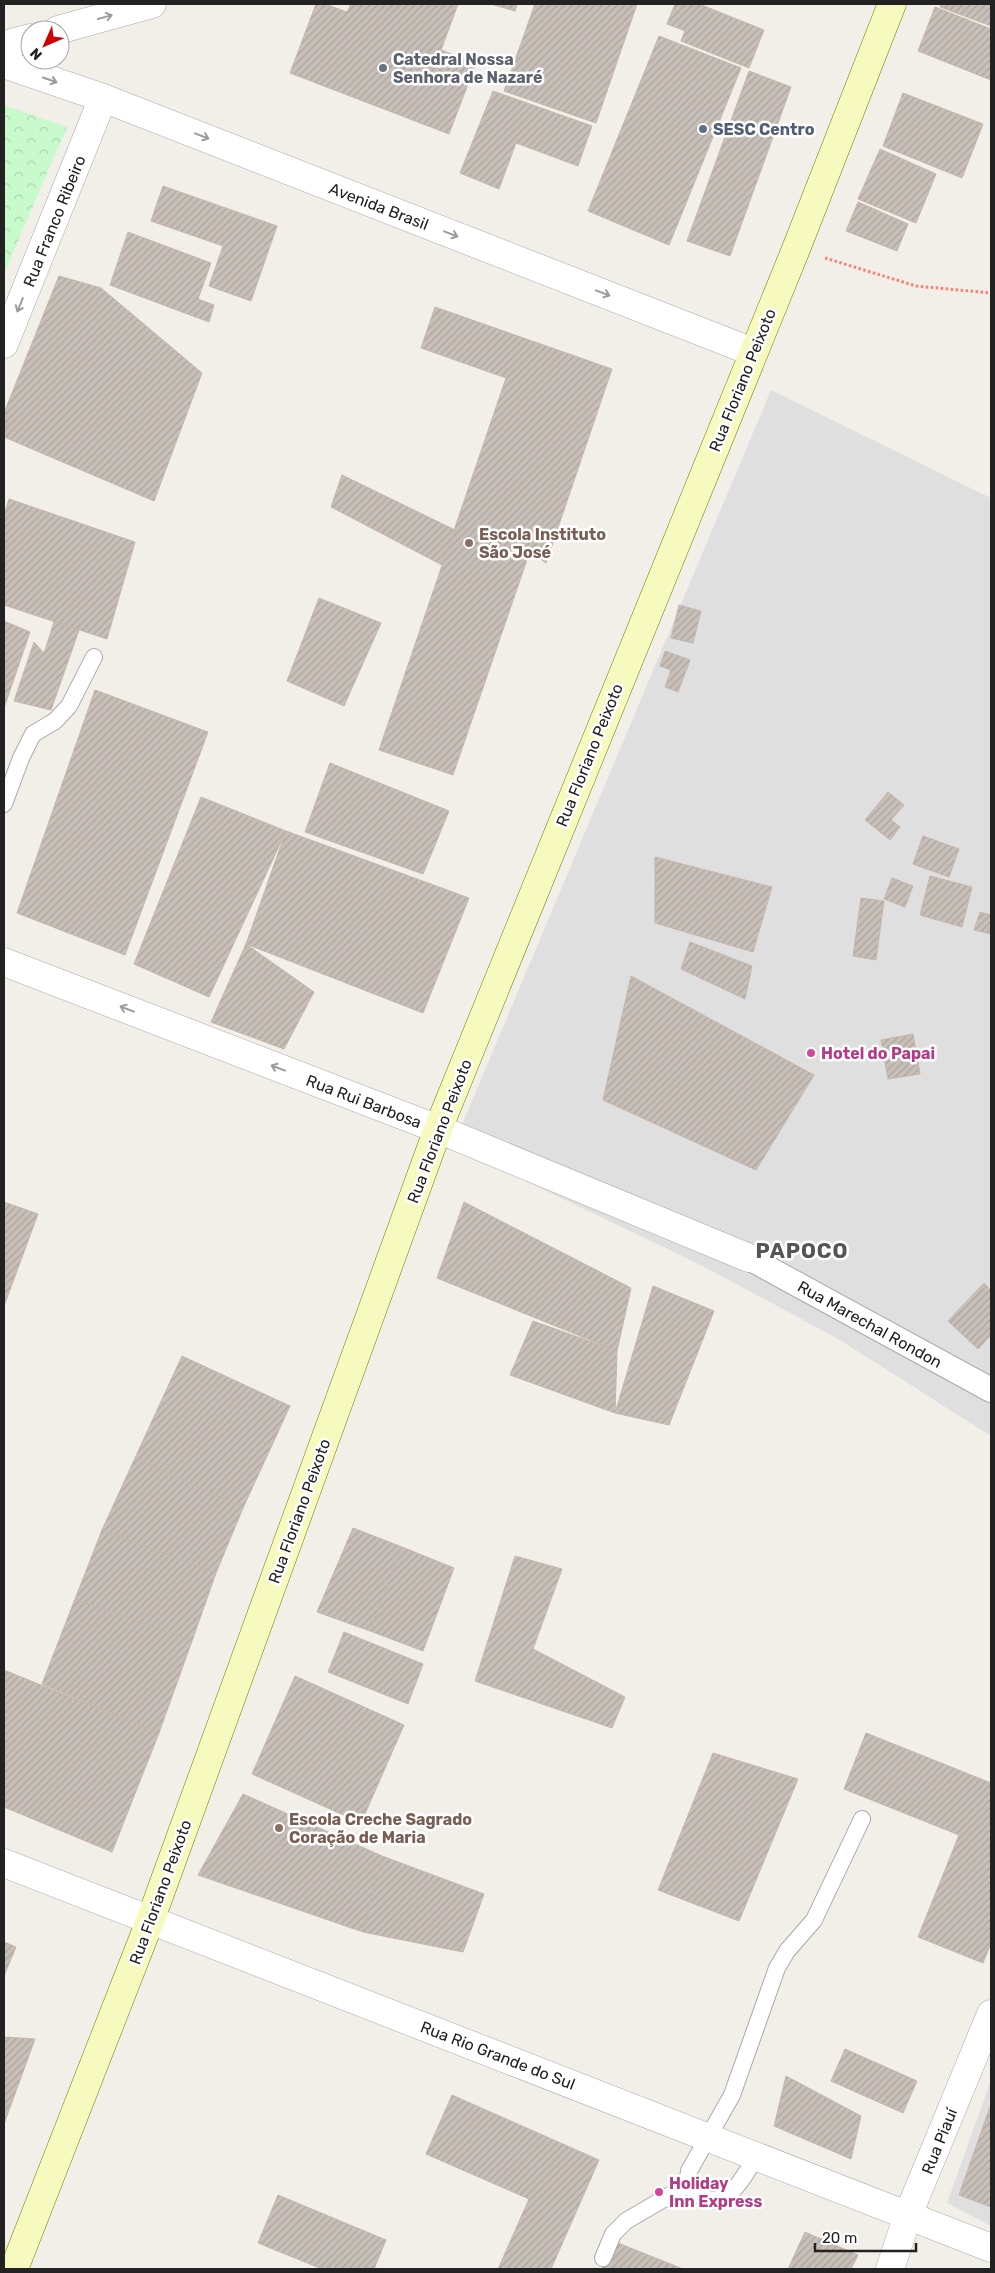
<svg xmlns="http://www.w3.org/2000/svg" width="995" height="2273" viewBox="0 0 995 2273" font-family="Rubik,sans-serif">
<defs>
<pattern id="park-crowns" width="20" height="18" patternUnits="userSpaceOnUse" patternTransform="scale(1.25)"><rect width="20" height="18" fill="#c8facc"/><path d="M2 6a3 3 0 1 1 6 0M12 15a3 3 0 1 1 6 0" fill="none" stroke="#acd6af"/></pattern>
<pattern id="building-hatch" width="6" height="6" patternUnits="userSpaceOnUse" patternTransform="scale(1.25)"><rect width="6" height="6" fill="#c7bfb8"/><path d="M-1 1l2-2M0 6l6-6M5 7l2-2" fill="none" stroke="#aba49e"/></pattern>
</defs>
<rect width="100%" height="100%" fill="#f2efe9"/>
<!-- residential -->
<g fill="#e0dfdf">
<path d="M771,390L991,498V1436L840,1340L703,1266L453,1146Z"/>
<path d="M991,2080V2226L947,2203Z"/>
</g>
<!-- park -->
<path fill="url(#park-crowns)" d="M4,105L67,127L4,274Z"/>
<!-- building -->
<g fill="url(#building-hatch)" stroke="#c4b6ab">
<path d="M316,4H325L347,12L351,4H458L441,50L476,63L449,134L290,73Z"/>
<path d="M491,4H517L515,11Z"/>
<path d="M535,4H637L596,123L504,91Z"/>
<path d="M675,4H699L764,30L749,68L681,41L685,31L667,24Z"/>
<path d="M941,4H991V26L940,7Z"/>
<path d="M935,7L991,29V80L918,51Z"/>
<path d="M659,36L741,68L669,245L588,211Z"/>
<path d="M749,71L791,87L730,256L687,241Z"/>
<path d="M493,91L592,126L578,166L516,143L499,189L460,173Z"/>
<path d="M903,93L983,124L962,178L883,146Z"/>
<path d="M880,149L936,174L916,223L858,199Z"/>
<path d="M163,186L277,226L251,301L209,286L223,246L151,221Z"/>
<path d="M858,202L908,224L897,251L846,231Z"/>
<path d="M128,232L211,263L198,299L214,305L209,322L110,285Z"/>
<path d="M59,276L101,288L202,373L154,501L4,437V413Z"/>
<path d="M435,307L612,369L546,563L530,551L453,775L379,750L506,378L421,348Z"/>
<path d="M342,475L455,530L442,565L331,507Z"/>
<path d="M9,499L135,542L107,639L4,605V516Z"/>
<path d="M319,598L381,623L344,706L287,681Z"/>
<path d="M679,605L701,611L693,643L671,638Z"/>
<path d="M4,621L30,632L4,708Z"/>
<path d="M54,622L79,630L51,710L14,701L34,642L44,653Z"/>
<path d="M665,651L690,660L678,692L665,687L671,670L660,666Z"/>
<path d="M95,690L208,732L125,955L17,913Z"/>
<path d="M330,763L449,811L423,874L305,832Z"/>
<path d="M888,792L904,805L891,820L900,827L890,840L865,820Z"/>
<path d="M201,797L286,831L209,997L134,964Z"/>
<path d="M286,831L469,898L423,1013L246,944Z"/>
<path d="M923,836L959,849L949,877L913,864Z"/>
<path d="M655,857L772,887L753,952L655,923Z"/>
<path d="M930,876L972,887L962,927L920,915Z"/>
<path d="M892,878L913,886L905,907L884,899Z"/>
<path d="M861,898L884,901L876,960L853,956Z"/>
<path d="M980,912L991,915V934L974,930Z"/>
<path d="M690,942L752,966L745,999L681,969Z"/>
<path d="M246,944L314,992L284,1049L211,1022Z"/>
<path d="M631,976L814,1075L756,1170L603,1100Z"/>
<path d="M913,1034L920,1074L888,1079L881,1040Z"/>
<path d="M4,1202L38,1214L4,1306Z"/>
<path d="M464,1202L631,1288L617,1351L437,1278Z"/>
<path d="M984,1283L991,1290V1335L978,1349L948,1321Z"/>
<path d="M653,1286L714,1311L669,1425L615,1413Z"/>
<path d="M533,1321L617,1351L615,1413L510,1375Z"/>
<path d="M182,1356L290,1406L243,1508L135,1458Z"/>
<path d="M135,1458L243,1508L216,1573L102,1530Z"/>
<path d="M353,1528L402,1547L370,1631L317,1612Z"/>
<path d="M102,1530L216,1573L192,1641L75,1599Z"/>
<path d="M402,1547L454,1568L423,1651L370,1631Z"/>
<path d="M515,1556L562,1569L533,1649L625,1697L612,1728L475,1681Z"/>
<path d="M75,1599L192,1641L159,1733L42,1684Z"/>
<path d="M344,1632L423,1664L408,1704L328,1672Z"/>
<path d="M4,1670L159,1733L112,1852L4,1807Z"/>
<path d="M295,1676L404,1725L361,1823L252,1774Z"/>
<path d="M866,1733L991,1783V1943L983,1963L918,1937L959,1835L844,1789Z"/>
<path d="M713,1753L798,1779L739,1921L658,1890Z"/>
<path d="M243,1794L382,1856L363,1932L198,1875Z"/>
<path d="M382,1856L484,1894L463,1952L363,1932Z"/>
<path d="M4,1942L16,1947L4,1976Z"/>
<path d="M4,2037L35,2039L4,2124Z"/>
<path d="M845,2049L917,2081L903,2113L831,2081Z"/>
<path d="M786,2076L861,2116L851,2159L774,2126Z"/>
<path d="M452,2095L599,2160L551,2269H498L529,2199L426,2154Z"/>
<path d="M991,2104V2207L959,2195Z"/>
<path d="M278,2195L386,2240L374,2269H322L258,2243Z"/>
<path d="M805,2232L858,2255L851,2269H788Z"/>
<path d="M613,2241L683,2269H602Z"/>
</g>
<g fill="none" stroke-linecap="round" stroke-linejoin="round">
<defs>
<g id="service">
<path d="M4,804L21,758L33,734L55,721L69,706L94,657"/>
<path d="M757,2156C743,2176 727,2215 698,2194C689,2188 687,2181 689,2171L732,2095L777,1968L787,1951L814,1920L862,1819"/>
<path d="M603,2258L613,2234L626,2221L689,2184"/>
</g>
<path id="pedestrian" d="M749,1258L991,1390"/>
<g id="minor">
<path d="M58,30L152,4"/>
<path d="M4,45L30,38"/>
<path d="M4,344L103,98"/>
<path d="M438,1129L749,1258"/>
<path d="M4,1863L991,2248"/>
<path d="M890,2269L908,2215L991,2014"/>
</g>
<g id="tertiary">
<path d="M4,64L103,98L753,352"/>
<path d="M4,962L438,1129"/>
</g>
<path id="secondary" d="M14,2269L150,1921L438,1129L796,249L892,4"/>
</defs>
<!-- service casing -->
<use href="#service" stroke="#a9a9a9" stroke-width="18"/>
<!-- pedestrian casing -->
<use href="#pedestrian" stroke="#a9a9a9" stroke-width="26"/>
<!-- minor casing -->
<use href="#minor" stroke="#a9a9a9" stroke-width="29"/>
<!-- tertiary casing -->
<use href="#tertiary" stroke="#a9a9a9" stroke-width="29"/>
<!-- secondary casing -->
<use href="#secondary" stroke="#707d05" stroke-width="29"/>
<!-- path -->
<path stroke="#fa8072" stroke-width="3" stroke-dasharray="2.5 2.5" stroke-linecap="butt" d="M825,258L916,286L991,293"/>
<!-- service -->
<use href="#service" stroke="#fff" stroke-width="16"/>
<!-- pedestrian -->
<use href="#pedestrian" stroke="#fff" stroke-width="24"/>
<!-- minor -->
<use href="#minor" stroke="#fff" stroke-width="28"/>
<!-- tertiary -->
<use href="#tertiary" stroke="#fff" stroke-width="28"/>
<!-- secondary -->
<use href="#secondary" stroke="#f7fabf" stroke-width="28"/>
</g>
<!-- one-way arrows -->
<defs><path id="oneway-shaft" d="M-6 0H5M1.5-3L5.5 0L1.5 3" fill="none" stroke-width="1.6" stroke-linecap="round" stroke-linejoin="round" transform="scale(1.25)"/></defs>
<g stroke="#9c9c9c">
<use href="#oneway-shaft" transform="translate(105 17) rotate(-15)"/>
<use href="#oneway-shaft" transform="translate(50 80) rotate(19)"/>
<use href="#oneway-shaft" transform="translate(202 136) rotate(21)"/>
<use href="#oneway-shaft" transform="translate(451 234) rotate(21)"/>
<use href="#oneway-shaft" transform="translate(603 293) rotate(21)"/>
<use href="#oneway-shaft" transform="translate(20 305) rotate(112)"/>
<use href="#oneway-shaft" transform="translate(127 1009) rotate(-159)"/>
<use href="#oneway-shaft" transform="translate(278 1068) rotate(-159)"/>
</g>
<!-- markers -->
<circle fill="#6b7280" stroke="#fff" stroke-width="2" cx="383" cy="68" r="5"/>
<circle fill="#5c6f8a" stroke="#fff" stroke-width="2" cx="703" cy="129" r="5"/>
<g fill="#8d6e63" stroke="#fff" stroke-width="2">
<circle cx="469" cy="543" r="5"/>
<circle cx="279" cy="1828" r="5"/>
</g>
<g fill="#d1479c" stroke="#fff" stroke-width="2">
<circle cx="811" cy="1053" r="5"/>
<circle cx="659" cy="2192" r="5"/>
</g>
<g text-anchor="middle" stroke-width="5" stroke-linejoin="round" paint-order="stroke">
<!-- worship labels -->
<g font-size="16" font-weight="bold" fill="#5b616d" stroke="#fff" text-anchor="start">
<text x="393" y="65">Catedral Nossa<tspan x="393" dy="18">Senhora de Nazaré</tspan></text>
</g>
<!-- service labels -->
<g font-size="16" font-weight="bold" fill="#4e5e75" stroke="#fff" text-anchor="start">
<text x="713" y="135">SESC Centro</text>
</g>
<!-- street labels -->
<g font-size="16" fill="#222" stroke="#fff">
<text transform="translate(379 206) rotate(21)" y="6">Avenida Brasil</text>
<text transform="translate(54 221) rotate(-68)" y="6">Rua Franco Ribeiro</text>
<text transform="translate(742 380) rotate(-68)" y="6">Rua Floriano Peixoto</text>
<text transform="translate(589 755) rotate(-68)" y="6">Rua Floriano Peixoto</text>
<text transform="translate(364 1101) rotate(21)" y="6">Rua Rui Barbosa</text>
<text transform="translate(439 1131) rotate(-69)" y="6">Rua Floriano Peixoto</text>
<text transform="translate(870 1324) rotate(29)" y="6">Rua Marechal Rondon</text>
<text transform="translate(299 1511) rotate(-70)" y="6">Rua Floriano Peixoto</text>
<text transform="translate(160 1892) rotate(-70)" y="6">Rua Floriano Peixoto</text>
<text transform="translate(498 2055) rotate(21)" y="6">Rua Rio Grande do Sul</text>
<text transform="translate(939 2141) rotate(-68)" y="6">Rua Piauí</text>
</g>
<!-- education labels -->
<g font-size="16" font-weight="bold" fill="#785e54" stroke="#fff" text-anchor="start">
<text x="479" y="540">Escola Instituto<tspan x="479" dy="18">São José</tspan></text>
<text x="289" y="1825">Escola Creche Sagrado<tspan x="289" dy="18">Coração de Maria</tspan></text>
</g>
<!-- hotel labels -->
<g font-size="16" font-weight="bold" fill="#b23c85" stroke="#fff" text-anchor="start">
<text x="821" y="1059">Hotel do Papai</text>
<text x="669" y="2189">Holiday<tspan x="669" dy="18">Inn Express</tspan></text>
</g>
<!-- district labels -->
<g font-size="21" font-weight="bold" letter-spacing="1" fill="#555" stroke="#fff">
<text x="802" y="1258">PAPOCO</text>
</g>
</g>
<!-- border -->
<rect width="995" height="2273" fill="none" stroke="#222222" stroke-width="10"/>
<!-- north arrow -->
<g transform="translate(45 45) rotate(225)"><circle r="24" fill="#ffffff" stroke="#a7a7a7"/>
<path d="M0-4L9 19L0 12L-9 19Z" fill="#d40000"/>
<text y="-8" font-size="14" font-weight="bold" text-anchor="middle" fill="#222222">N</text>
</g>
<!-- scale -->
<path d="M815 2243v8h101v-8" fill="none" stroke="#222222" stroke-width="2.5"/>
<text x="822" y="2243" font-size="15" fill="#222222" stroke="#ffffff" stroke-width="4" paint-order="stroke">20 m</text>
</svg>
